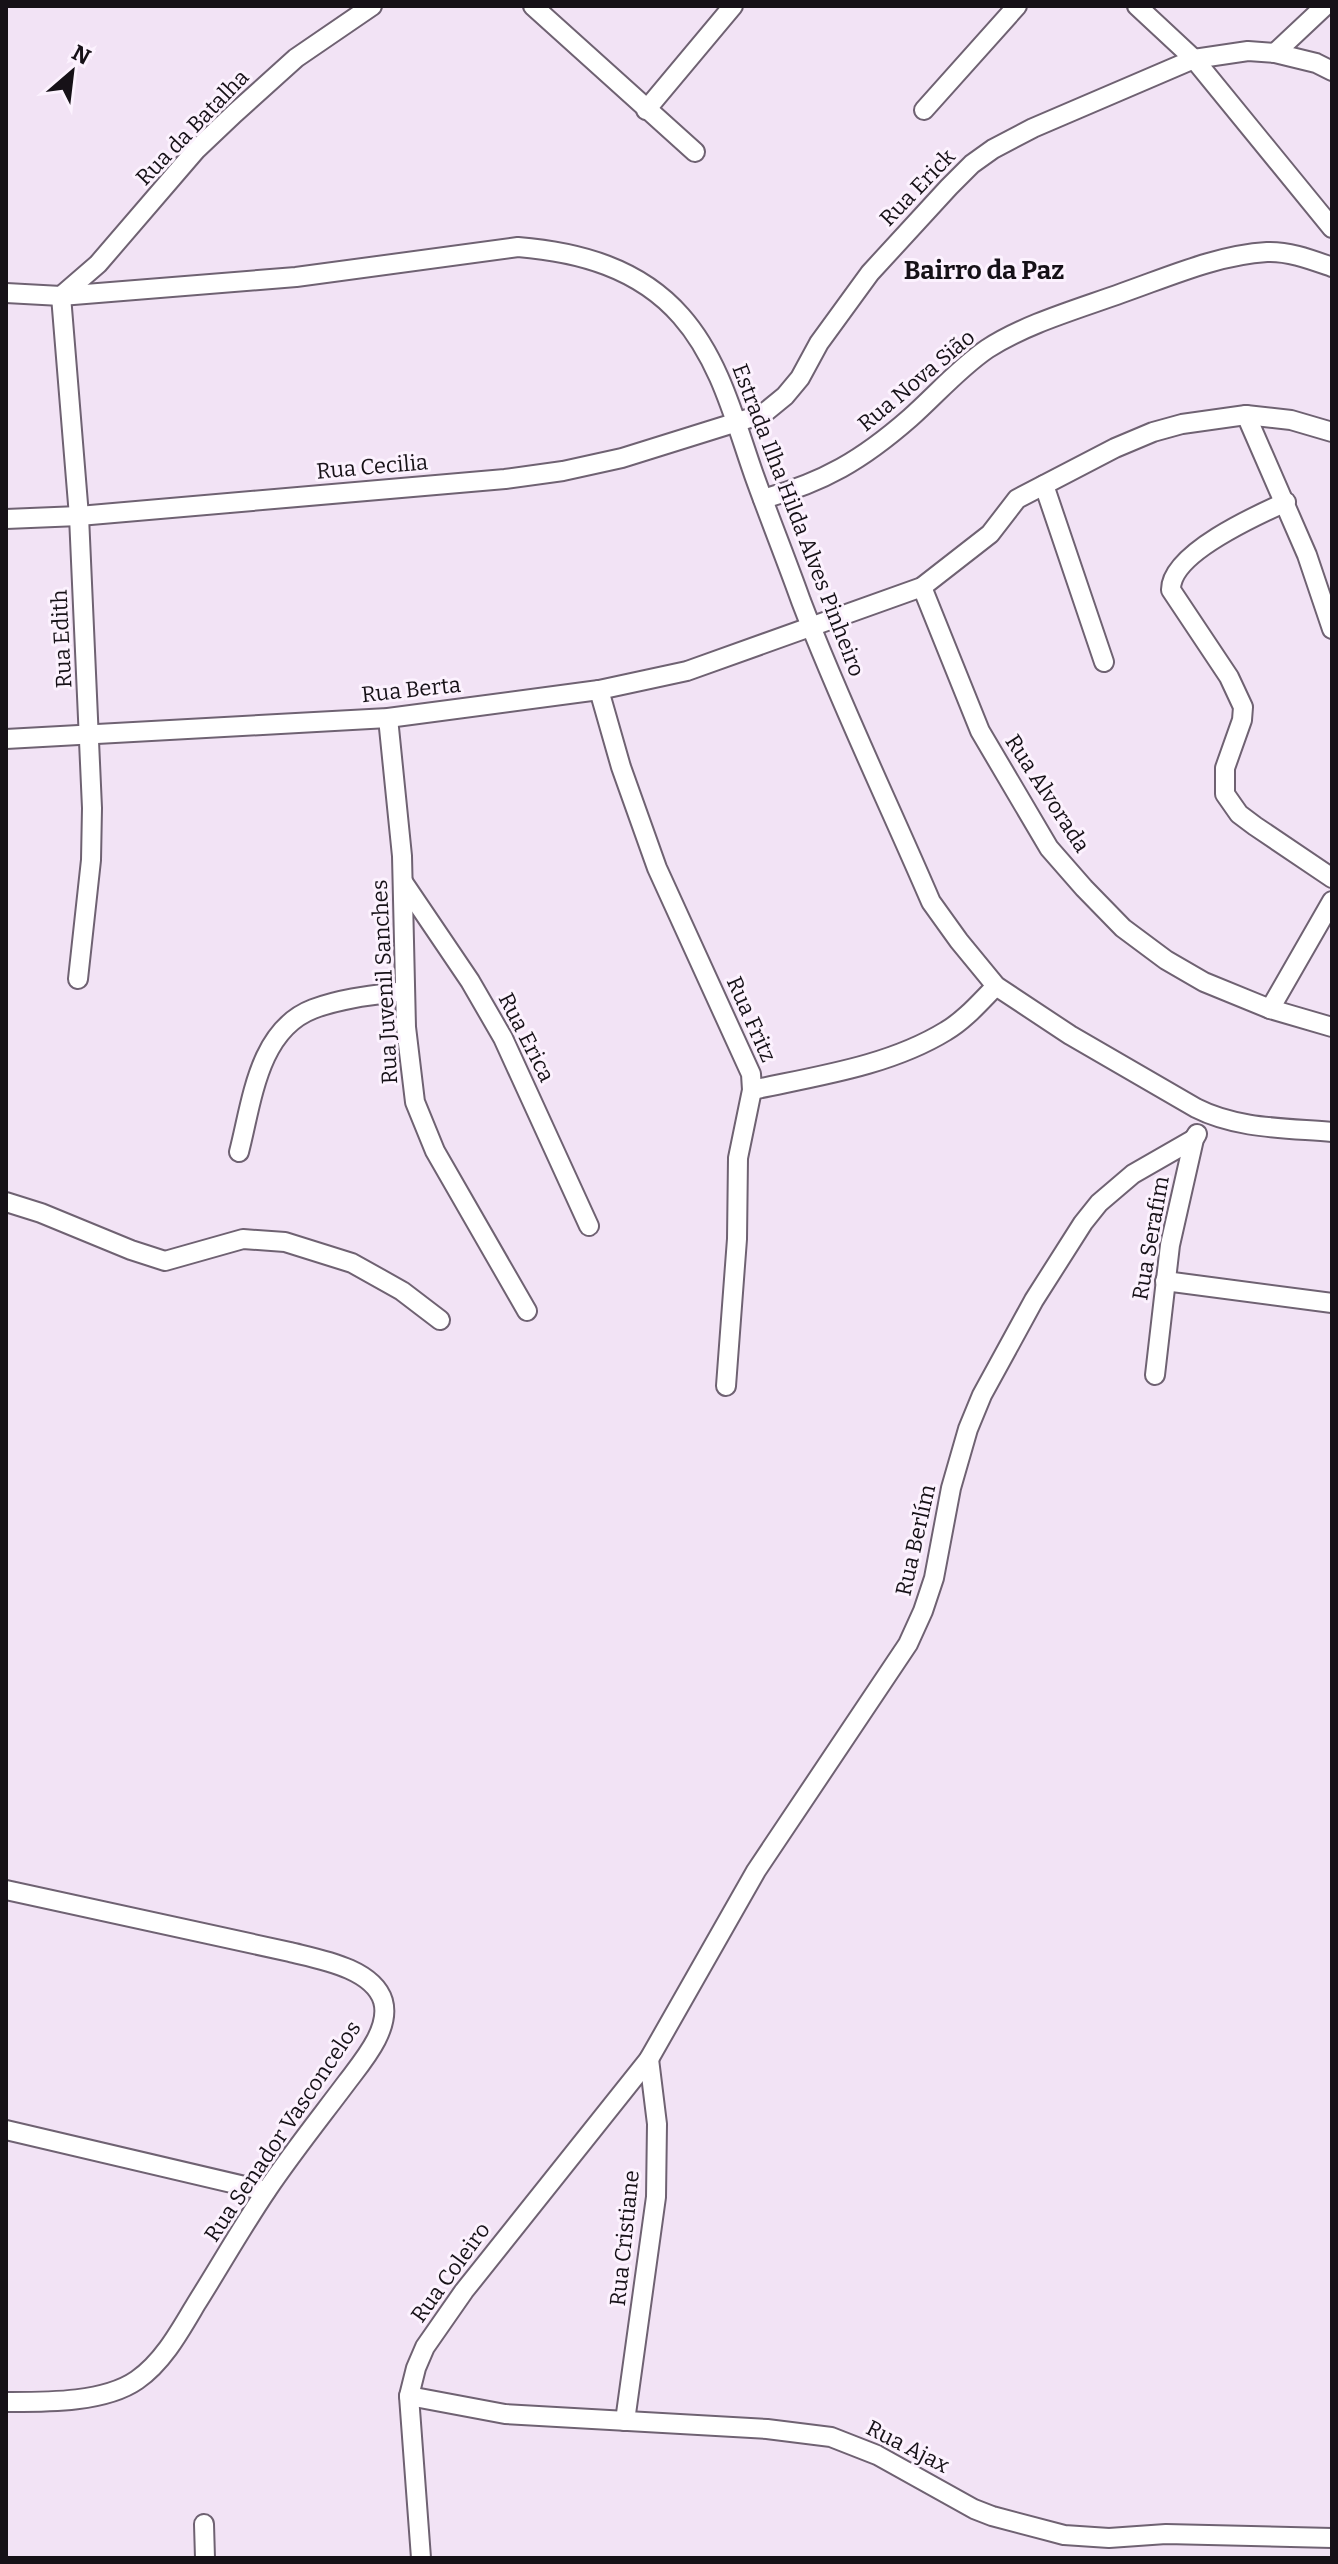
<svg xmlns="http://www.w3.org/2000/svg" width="1338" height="2564" viewBox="0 0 1338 2564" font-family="Bitter,serif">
<rect width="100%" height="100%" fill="#f2e3f5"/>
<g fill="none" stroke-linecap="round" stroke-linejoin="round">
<defs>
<g id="minor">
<path d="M533,6L695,152"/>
<path d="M1137,6L1194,59L1332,228"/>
<path d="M1275,53L1325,6"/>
<path d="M646,110L733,6"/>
<path d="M924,110L1017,6"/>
<path d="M6,293L61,296L296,277L518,247C579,252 639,268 681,316C720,360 735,421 754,475C769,517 786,559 801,601C840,703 888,802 931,902L959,941L996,986L1070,1035L1196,1108C1237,1129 1286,1128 1332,1132"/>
<path d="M1246,415L1307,555L1332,629"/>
<path d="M1044,485L1104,662"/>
<path d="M763,499C824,482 862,460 910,418C936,395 958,369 987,349C1025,324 1078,309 1122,293C1168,277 1217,255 1267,252C1289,251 1312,260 1332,267"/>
<path d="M1286,502C1257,515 1170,554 1171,590L1229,677L1243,707L1242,720L1225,768V794L1239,814L1255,826L1332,878"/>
<path d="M6,519L79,516L505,479L563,471L622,458L763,414L785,396L800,378L819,343L870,273L949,187L972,164L993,149L1033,128L1194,59L1248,51L1275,53L1316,63L1332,71"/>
<path d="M922,587L980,731L1049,848L1084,888L1123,928L1166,960L1204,982L1270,1009L1332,1027"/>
<path d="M599,690L621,767L657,868L751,1074L752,1090L738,1158L737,1239L726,1386"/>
<path d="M388,718L402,856L406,1027L415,1102L435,1151L527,1311"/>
<path d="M6,739L388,718L599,690L687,671L922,587L990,534L1017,499L1115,448L1153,432L1182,424L1246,415L1291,420L1332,432"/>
<path d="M403,882L470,981L503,1038L589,1226"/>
<path d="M78,979L91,860L92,808L79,516L61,296L98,264L196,150L235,113L296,58L372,6"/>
<path d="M1270,1009L1332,901"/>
<path d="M752,1090C817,1076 889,1066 946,1031C965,1020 981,1001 996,986"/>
<path d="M239,1152C252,1102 258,1030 313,1009C342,998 374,995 405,991"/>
<path d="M6,1202L41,1213L131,1250L165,1261L243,1239L285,1242L352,1263L402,1291L440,1320"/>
<path d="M1165,1281L1332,1303"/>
<path d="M1155,1375L1170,1245L1194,1139L1197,1134"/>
<path d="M6,1890L290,1952C318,1959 373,1968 383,2001C391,2029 362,2062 347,2082C320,2118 292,2153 267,2190C242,2227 220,2266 196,2304C180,2331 163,2362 137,2380C104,2403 45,2402 6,2402"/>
<path d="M6,2130L266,2191"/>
<path d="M409,2396L505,2414L767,2429L831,2437L877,2455L974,2509L992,2516L1064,2535L1109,2538L1166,2534L1332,2538"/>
<path d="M625,2421L656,2197L657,2124L649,2059"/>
<path d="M204,2524L205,2558"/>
<path d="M421,2558L409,2396L416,2368L425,2347L464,2291L649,2059L756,1871L908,1644L923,1611L934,1578L951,1488L968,1429L982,1395L1034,1300L1083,1223L1099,1203L1133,1174L1194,1139"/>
</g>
</defs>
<!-- minor casing -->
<use href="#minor" stroke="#6f6272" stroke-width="22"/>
<!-- minor -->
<use href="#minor" stroke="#fff" stroke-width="18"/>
</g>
<g text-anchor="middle" stroke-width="6" stroke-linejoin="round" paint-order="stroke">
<!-- street labels -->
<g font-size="22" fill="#161117" stroke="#fcf2fe">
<text transform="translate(192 127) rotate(-46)" y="8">Rua da Batalha</text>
<text transform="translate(917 187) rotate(-46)" y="8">Rua Erick</text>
<text transform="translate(916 380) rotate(-40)" y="8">Rua Nova Sião</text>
<text transform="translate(372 466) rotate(-5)" y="8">Rua Cecilia</text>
<text transform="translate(799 520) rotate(69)" y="8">Estrada Ilha Hilda Alves Pinheiro</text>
<text transform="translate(61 639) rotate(-93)" y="8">Rua Edith</text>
<text transform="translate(411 689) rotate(-6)" y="8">Rua Berta</text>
<text transform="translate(1048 793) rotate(57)" y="8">Rua Alvorada</text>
<text transform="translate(384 982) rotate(-93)" y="8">Rua Juvenil Sanches</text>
<text transform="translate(752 1019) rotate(66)" y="8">Rua Fritz</text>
<text transform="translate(527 1037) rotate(63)" y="8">Rua Erica</text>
<text transform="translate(1150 1238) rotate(-80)" y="8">Rua Serafim</text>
<text transform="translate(915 1540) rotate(-77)" y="8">Rua Berlím</text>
<text transform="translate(282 2131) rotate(-56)" y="8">Rua Senador Vasconcelos</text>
<text transform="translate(624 2238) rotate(-84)" y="8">Rua Cristiane</text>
<text transform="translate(450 2272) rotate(-54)" y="8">Rua Coleiro</text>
<text transform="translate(908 2446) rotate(27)" y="8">Rua Ajax</text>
</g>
<!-- quarter labels -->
<g font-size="26" font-weight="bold" fill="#161117" stroke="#fcf2fe">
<text x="984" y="279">Bairro da Paz</text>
</g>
</g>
<!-- border -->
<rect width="1338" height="2564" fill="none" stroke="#161117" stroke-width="16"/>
<!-- north arrow -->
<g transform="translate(72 72) rotate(28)" stroke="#fcf2fe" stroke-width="6" paint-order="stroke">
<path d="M0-6L14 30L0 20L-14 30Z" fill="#161117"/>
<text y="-12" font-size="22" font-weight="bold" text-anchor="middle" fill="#161117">N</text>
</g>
</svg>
